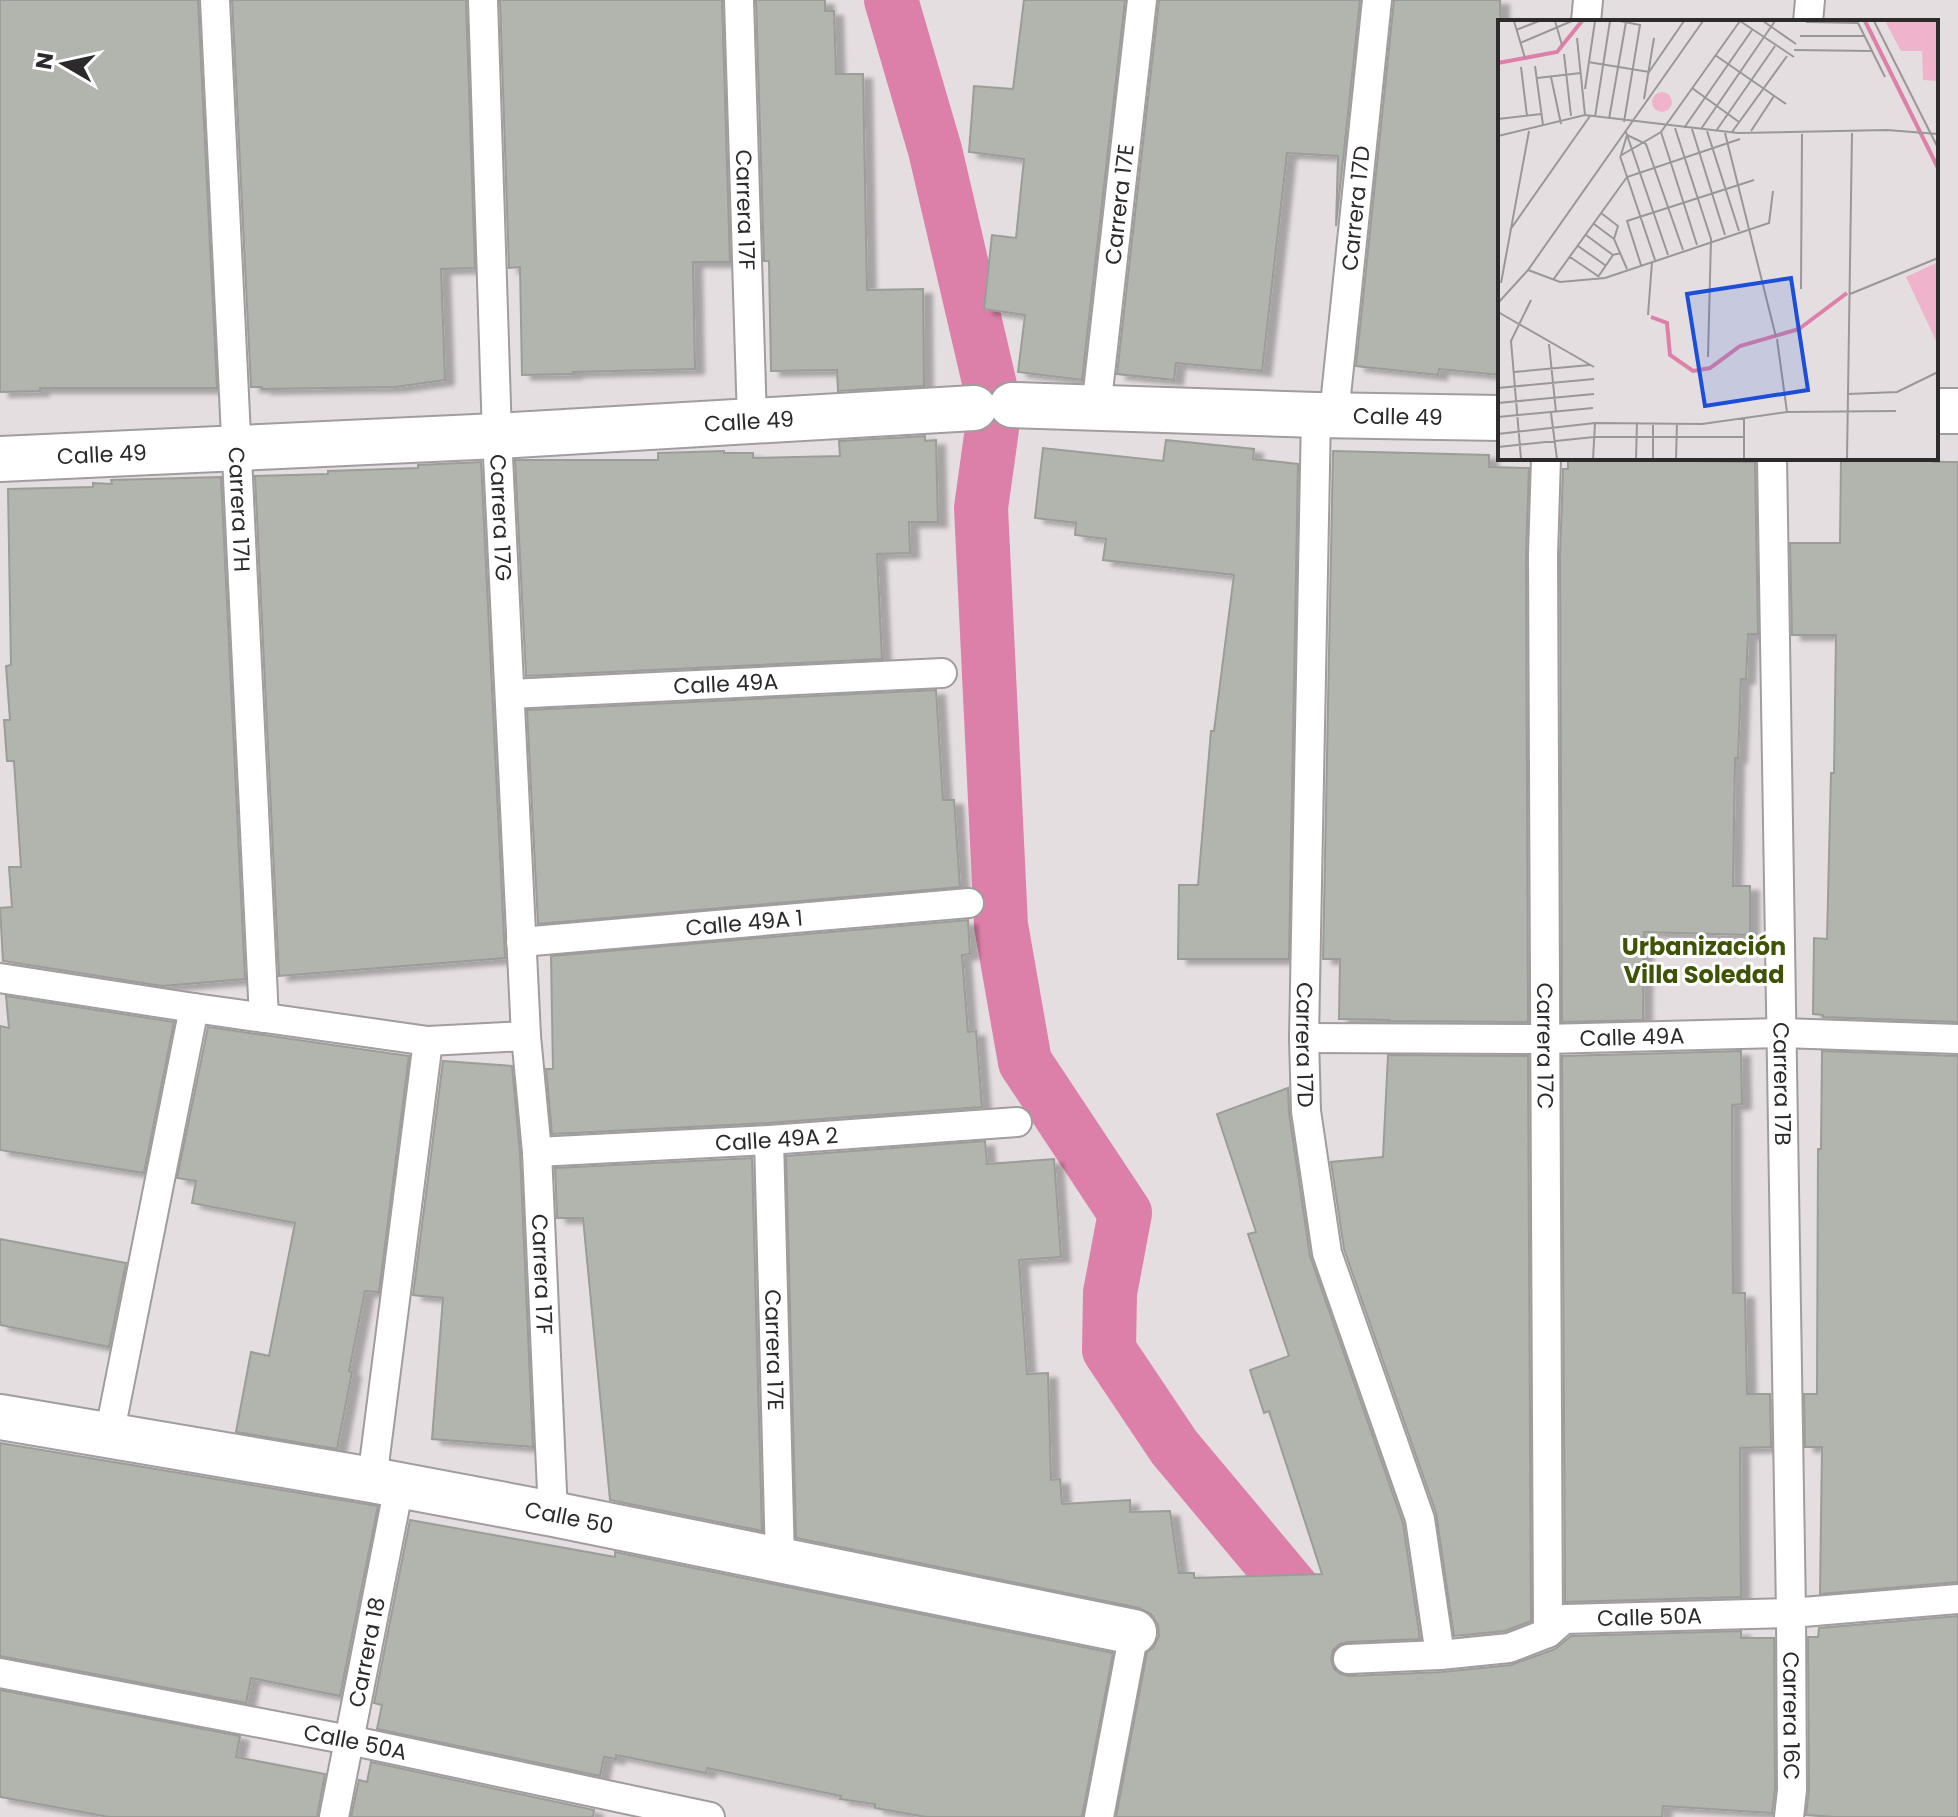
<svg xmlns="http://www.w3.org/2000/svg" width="1958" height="1817" viewBox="0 0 1958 1817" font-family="Poppins,sans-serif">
<defs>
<filter id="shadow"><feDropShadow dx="9" dy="5" stdDeviation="2" flood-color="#0004"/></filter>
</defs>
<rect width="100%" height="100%" fill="#e5dee0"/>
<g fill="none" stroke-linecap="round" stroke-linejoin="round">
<!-- canal -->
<path stroke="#dd80a9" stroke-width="54" d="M891,0L935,150L991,390L992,429L981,508L1001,925L1025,1062L1125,1213L1110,1293L1109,1350L1174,1447L1302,1600L1324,1634L1331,1656V1718L1318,1782L1315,1807L1316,1817"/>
</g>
<!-- building -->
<g fill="#b2b4ae" stroke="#9b9d98" stroke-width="2" filter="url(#shadow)">
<path d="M0,0H198L217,388H40V391L0,392Z"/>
<path d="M232,0H466L475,268L441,269L445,380L395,387L262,389V387H251Z"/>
<path d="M500,0H722L730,262H693L695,369L573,372V374L522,375L520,267L509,268Z"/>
<path d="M756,0H825V11H834L836,74H863L867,290L923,289L924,386L838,391L837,370L771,371L769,261H764Z"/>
<path d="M1024,0H1125L1082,380L1018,372L1025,315L984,309L992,235L1016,238L1024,159L969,152L974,86L1013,89Z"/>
<path d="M1159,0H1360L1336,226L1338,156L1287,153L1262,371L1176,363L1174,380L1117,374Z"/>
<path d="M1394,0H1500V375L1439,369L1438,375L1356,366Z"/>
<path d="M925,436V441L936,440L938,522H909L910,553L877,554L882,659L526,676L515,460H658V453L724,451V453H753V458L840,456L839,441Z"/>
<path d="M1166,440L1254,449L1253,459L1298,464L1289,959H1178L1179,885H1198L1211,731H1214L1234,575L1103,560L1106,539L1075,535L1076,523L1035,518L1043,448L1163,461Z"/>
<path d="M1333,451L1489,455V467L1529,468L1526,554L1528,1022L1389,1021V1020L1339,1019L1340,959H1323Z"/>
<path d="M1841,458H1933V462H1958V1022L1823,1017V1015L1813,1014L1814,938L1827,939L1831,773H1834L1836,635H1792L1790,543H1840Z"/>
<path d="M1568,459L1755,462L1758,634H1748L1746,679H1741L1738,758H1735L1733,886H1750V935L1644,932L1643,1020L1562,1022L1560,555L1563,469H1568Z"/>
<path d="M481,462L505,958L279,976L255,476L328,474V471L418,468V465Z"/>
<path d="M221,477L245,979L162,986L3,961L0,908L12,907L9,867H21L14,761H7L4,720H10L6,666L11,665L8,489L93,487V483L112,484L111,480Z"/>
<path d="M936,690L943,800H954L960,887L538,924L527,710Z"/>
<path d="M968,920L970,954L962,955L968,1032L976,1031L982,1107L768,1123L552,1134L546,1069H553L551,956Z"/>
<path d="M6,996L174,1022L144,1173L0,1150V1026L9,1028Z"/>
<path d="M208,1027L409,1056L379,1292L365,1291L349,1371L352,1372L337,1449L236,1432L251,1352L269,1356L295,1223L192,1203L196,1181L177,1178Z"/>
<path d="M1741,1051L1742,1104L1732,1105L1733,1293H1745L1747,1394H1770L1771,1447L1740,1448L1741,1597L1565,1602L1562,1056Z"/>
<path d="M1822,1051L1958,1056V1582L1820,1594L1822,1447H1805L1804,1394H1817L1818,1149H1821Z"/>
<path d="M1388,1055L1528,1056L1531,1621L1505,1631L1454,1636L1436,1513L1344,1249L1331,1162L1383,1157Z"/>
<path d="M443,1061L512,1066L520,1153L533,1447L432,1439L443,1298L413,1295Z"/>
<path d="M1288,1088L1289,1113L1310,1256L1403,1523L1420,1639L1347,1642L1340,1644L1333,1650L1331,1659L1334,1669L1341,1674L1349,1676L1442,1672L1511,1665L1555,1649L1571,1636L1741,1631V1638H1774L1775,1789L1772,1813L1663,1806L1662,1817H1116L1147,1652L1153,1648L1159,1636L1158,1625L1151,1614L1139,1608L796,1538L786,1156L985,1141L987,1164L1054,1159L1061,1257L1019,1260L1027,1374L1048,1373L1051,1480L1060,1479L1062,1504L1130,1500V1512L1170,1511L1179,1573H1194V1578L1322,1574L1269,1411L1264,1413L1250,1370L1289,1356L1248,1234L1256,1232L1217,1114Z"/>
<path d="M752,1158L762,1531L610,1500L583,1218H557L555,1168Z"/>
<path d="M0,1239L126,1263L109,1347L0,1325Z"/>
<path d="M0,1443L378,1506L340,1696L251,1678L246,1703L0,1656Z"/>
<path d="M410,1520L615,1557V1552L1113,1653L1082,1817H926L875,1808V1804L840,1799L841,1796L707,1768L706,1773L616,1755V1759L604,1757L600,1776L377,1729L382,1705L374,1703Z"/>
<path d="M1958,1616V1817H1836L1806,1815L1809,1790L1808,1637H1818L1819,1628Z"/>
<path d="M0,1690L240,1736L236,1757L325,1774L317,1817H109L0,1797Z"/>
<path d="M371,1762L594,1810L593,1817H351L359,1780L367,1782Z"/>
</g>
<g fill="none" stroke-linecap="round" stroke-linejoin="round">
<defs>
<g id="lane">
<path id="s1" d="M215,0L264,1018"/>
<path id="s2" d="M483,0L497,436L526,1036L537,1152L553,1514"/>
<path id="s3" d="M739,0L752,421"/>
<path d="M1586,22L1588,0"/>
<path d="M1808,22L1810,0"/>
<path id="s4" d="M1096,409L1142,0"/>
<path id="s5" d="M1316,415L1304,1038L1306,1111L1327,1253L1420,1519L1440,1655"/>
<path id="s6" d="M1334,415L1377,0"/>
<path id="s7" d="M1546,458L1543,555L1548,1633"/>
<path id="s8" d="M1772,458L1791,1613L1792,1790L1789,1817"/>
<path id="s9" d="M510,694L942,673"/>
<path id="s10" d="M521,942L969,903"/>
<path d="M0,978L194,1008L428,1041L526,1036"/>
<path id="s11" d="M1304,1038L1545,1039L1782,1033L1958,1039"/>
<path id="s12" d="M769,1140L780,1560"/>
<path id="s13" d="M537,1152L769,1140L1017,1122"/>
<path d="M109,1436L194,1008"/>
<path d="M372,1480L428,1041"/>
<path id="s14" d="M1348,1659L1440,1655L1509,1648L1548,1633L1564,1619L1791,1613L1958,1599"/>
<path id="s15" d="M0,1673L349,1740L710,1817"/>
<path id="s16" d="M334,1817L399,1486"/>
<path d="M1099,1817L1134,1632"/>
</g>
<g id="street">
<path id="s17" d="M1012,405L1316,415L1500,418"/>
<path d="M1936,411H1958"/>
<path id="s18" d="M0,459L497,436L974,408"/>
<path id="s19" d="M0,1417L372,1480L553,1514L1134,1632"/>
</g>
</defs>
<!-- lane casing -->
<use href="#lane" stroke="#a29c9e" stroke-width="32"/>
<!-- street casing -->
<use href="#street" stroke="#a29c9e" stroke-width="48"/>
<!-- lane -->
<use href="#lane" stroke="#fff" stroke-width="28"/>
<!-- street -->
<use href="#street" stroke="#fff" stroke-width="44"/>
</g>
<g text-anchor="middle" stroke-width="6" stroke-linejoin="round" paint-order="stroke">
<!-- street labels -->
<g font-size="22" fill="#2c2a2b" stroke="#fff">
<text dy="8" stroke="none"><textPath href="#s4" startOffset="206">Carrera 17E</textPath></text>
<text dy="8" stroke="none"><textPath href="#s6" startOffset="208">Carrera 17D</textPath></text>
<text dy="8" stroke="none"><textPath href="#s3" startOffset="210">Carrera 17F</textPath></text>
<text dy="8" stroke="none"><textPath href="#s17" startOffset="386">Calle 49</textPath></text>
<text dy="8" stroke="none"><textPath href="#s18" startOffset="750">Calle 49</textPath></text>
<text dy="8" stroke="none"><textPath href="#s18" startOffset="102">Calle 49</textPath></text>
<text dy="8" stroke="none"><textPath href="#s1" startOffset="510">Carrera 17H</textPath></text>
<text dy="8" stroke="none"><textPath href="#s2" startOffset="518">Carrera 17G</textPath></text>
<text dy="8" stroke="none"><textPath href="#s9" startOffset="216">Calle 49A</textPath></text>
<text dy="8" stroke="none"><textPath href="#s10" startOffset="224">Calle 49A 1</textPath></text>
<text dy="8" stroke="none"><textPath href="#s11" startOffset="328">Calle 49A</textPath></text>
<text dy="8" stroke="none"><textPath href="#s5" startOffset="630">Carrera 17D</textPath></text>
<text dy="8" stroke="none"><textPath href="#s7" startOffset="588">Carrera 17C</textPath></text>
<text dy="8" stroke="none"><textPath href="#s8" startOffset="626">Carrera 17B</textPath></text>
<text dy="8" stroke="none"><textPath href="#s13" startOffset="240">Calle 49A 2</textPath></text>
<text dy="8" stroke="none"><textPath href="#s2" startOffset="1276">Carrera 17F</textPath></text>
<text dy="8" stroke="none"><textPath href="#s12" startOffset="210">Carrera 17E</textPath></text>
<text dy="8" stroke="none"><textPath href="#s19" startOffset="578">Calle 50</textPath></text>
<text dy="8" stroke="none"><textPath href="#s14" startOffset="310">Calle 50A</textPath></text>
<text dy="8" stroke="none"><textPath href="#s16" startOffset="168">Carrera 18</textPath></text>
<text dy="8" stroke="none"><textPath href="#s8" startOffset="1258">Carrera 16C</textPath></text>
<text dy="8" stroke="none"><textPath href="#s15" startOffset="362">Calle 50A</textPath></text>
</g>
<!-- neighbourhood labels -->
<g font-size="24" font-weight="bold" fill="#3e5305" stroke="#fff">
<text x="1704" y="955">Urbanización<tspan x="1704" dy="28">Villa Soledad</tspan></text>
</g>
</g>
<!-- overview -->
<g transform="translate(1498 20)">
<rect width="440" height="440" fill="#e5dee0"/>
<path d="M387,1H440V61L425,60L424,31H403ZM440,242V325L408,257Z" fill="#f0b3cc"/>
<path d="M154 82a10 10 0 1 1 20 0a10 10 0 1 1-20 0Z" fill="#f0b3cc"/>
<path fill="none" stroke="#dd80a9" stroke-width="4" d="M367,1L440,148M0,43L59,32L84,1M153,297L169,303L172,335L195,351L212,348L242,326L301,309L349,273"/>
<path fill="none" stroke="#9b9698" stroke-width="2" d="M16,1L27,38M57,1L64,25M122,1L142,5L126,102M265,1L298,24M359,1L387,57M376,1L440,128M308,2L360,3M18,10L41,1M302,16H367M79,18L87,95M22,23L74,1M296,30L375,31M66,34L73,96M217,35L288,84M90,42L151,52L186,1M37,46L45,105M23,47L29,96M53,57L63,104M39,58L83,53M194,68L241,102M87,69L97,1M146,79L156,18M97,97L112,1M0,99L43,94M111,99L128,2M177,108L213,219L210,337M186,108L254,10M194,109L227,215M203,109L277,1M209,111L241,211M218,111L277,26M253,111L276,76M128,112L170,235M163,112L199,225M234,112L289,36M227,113L278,317M0,116L87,95L240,113L389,110L440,114M123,135L129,115L148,124L185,230M122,136L163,112L242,1L296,37M122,136L157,240M103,193L120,206L116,219L129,249M96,204L116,219M12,210L92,96M88,215L115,235L123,233M80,226L107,245M72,237L100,256M143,245L129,201L256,160M30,250L62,262L107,258L271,203L275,171M100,257L115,235M55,260L129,157L242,119M3,263L31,111M303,269L304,114M352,274L440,238M0,283L30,250L205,1M0,292L96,347M150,295L154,242M279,319L289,392M51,324L58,392M16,352L92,345M0,368L96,359M350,374L399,372L440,352M0,383L96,374M53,393L59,439M0,397L95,388M0,414L97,403L204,404L289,392L398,391M0,427L96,417H246M23,439L13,321L33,280M95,439L97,403M138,439L139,402M155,439V403M178,439L179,403M246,439V398M349,439L354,113"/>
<path fill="#1d4ed8" fill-opacity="0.15" stroke="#1d4ed8" stroke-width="4" d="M293,258L310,370L207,386L189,274Z"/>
<rect width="440" height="440" fill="none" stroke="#2c2a2b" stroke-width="4"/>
</g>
<!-- north arrow -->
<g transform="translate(64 64) rotate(279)" stroke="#ffffff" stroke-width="6" paint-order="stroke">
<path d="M0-6L14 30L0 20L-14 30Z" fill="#2c2a2b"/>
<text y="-12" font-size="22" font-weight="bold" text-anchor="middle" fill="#2c2a2b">N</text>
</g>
</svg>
